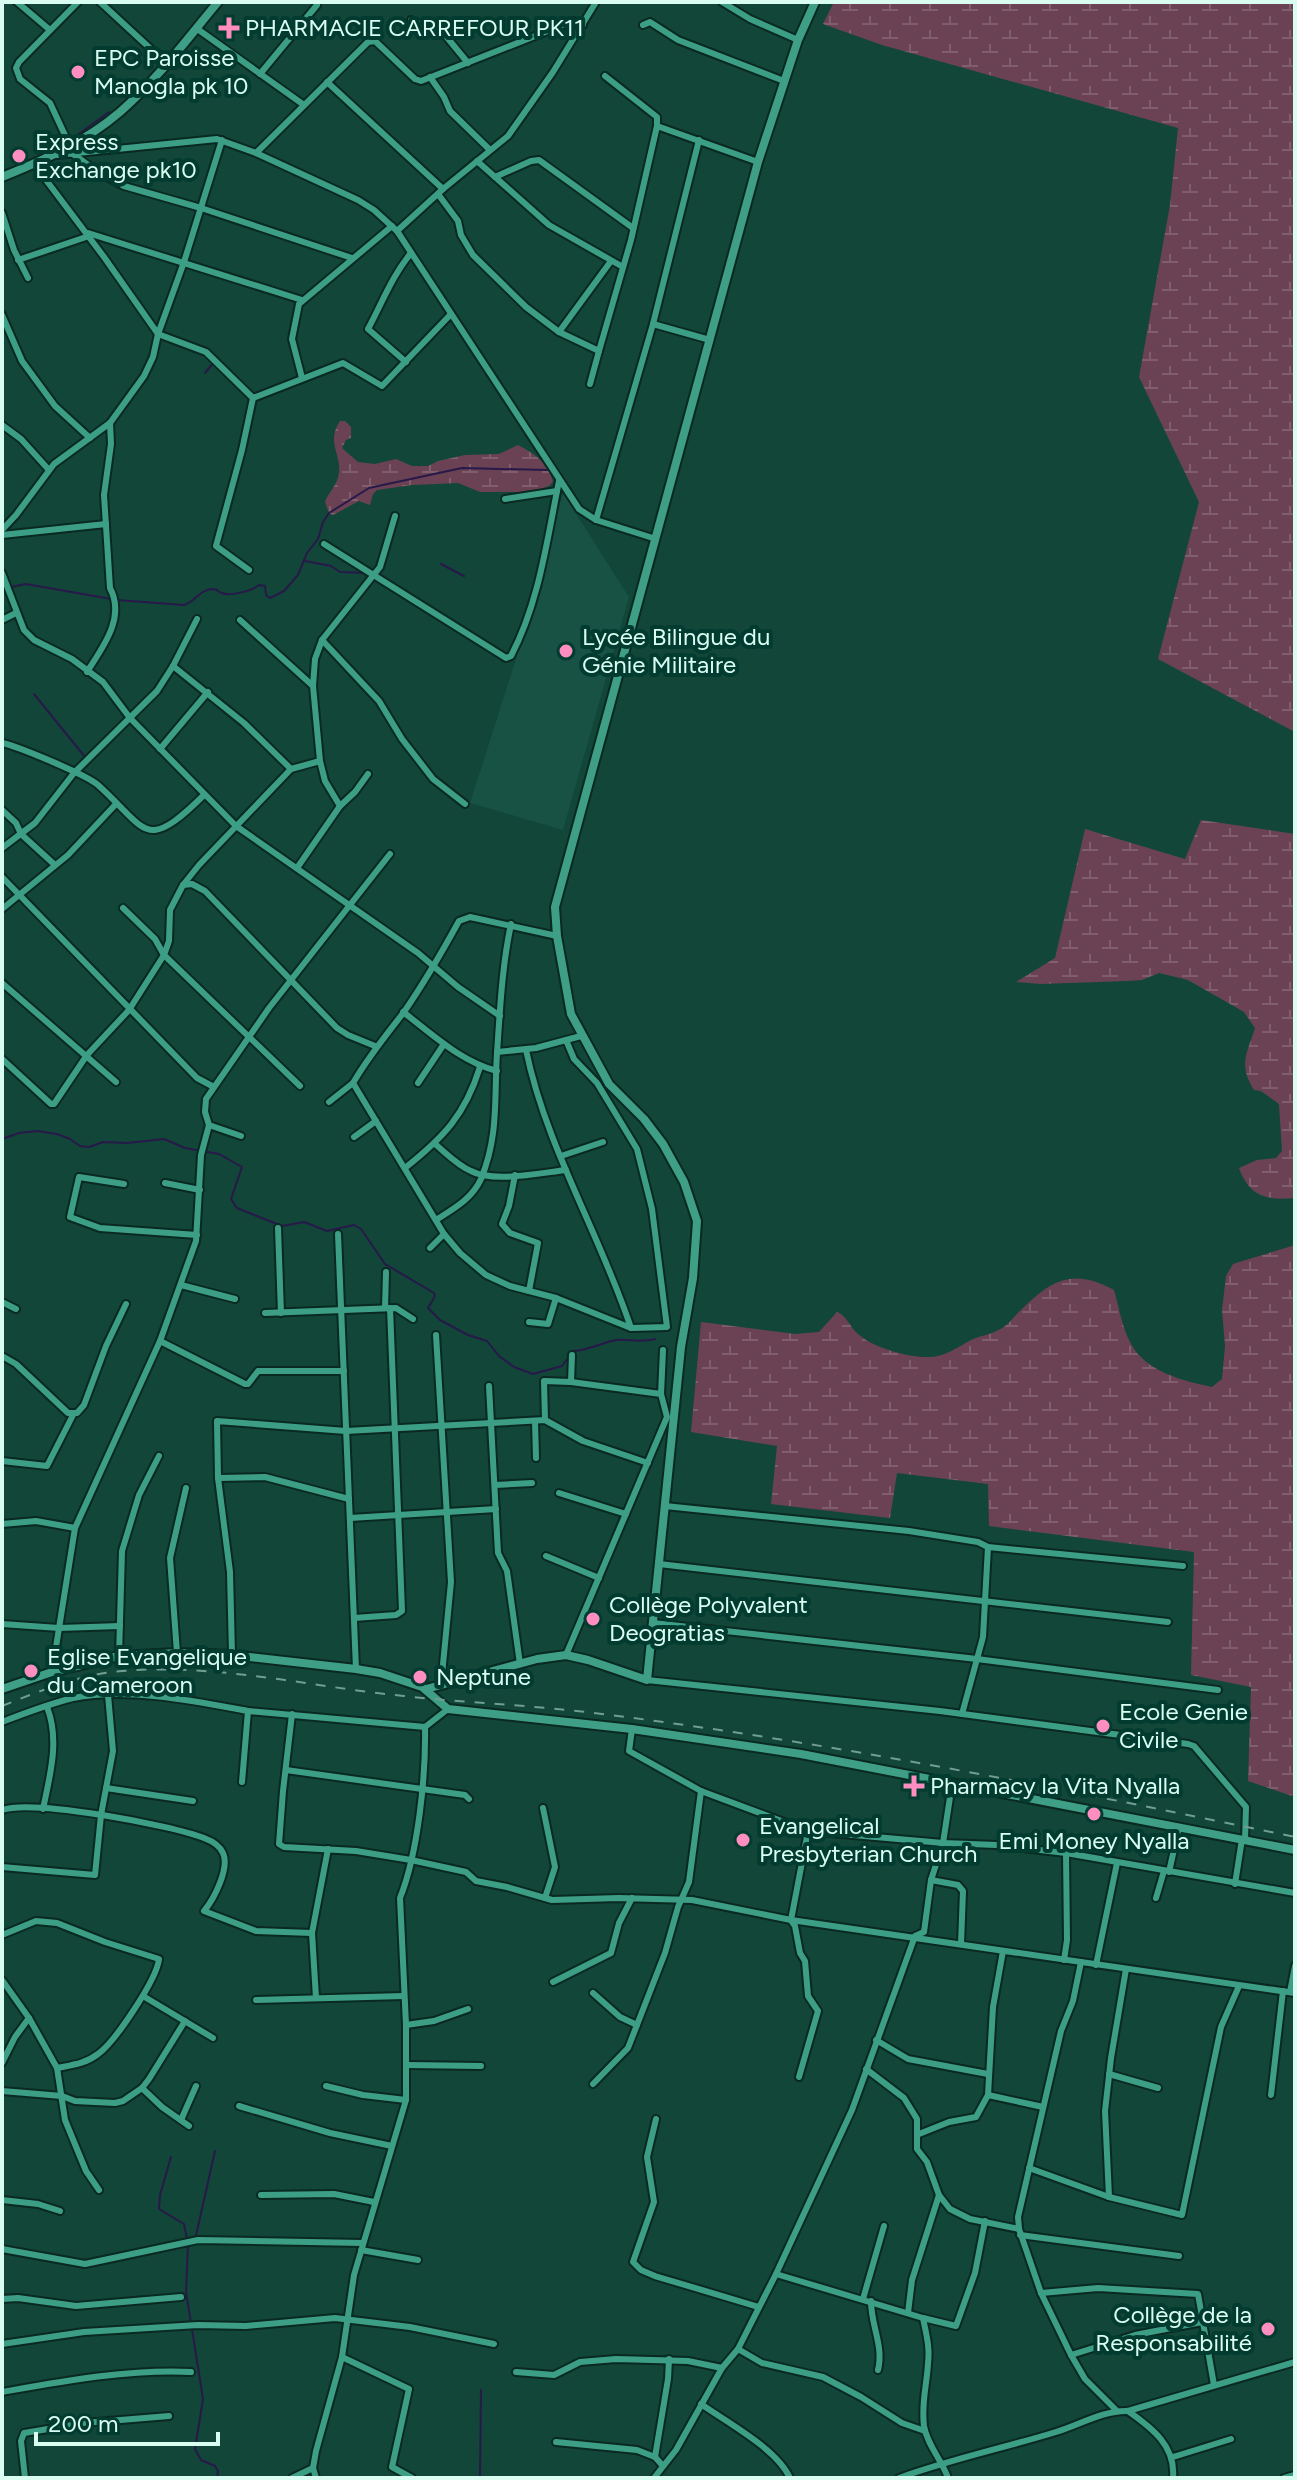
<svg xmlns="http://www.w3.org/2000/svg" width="1297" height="2480" viewBox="0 0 1297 2480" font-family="Figtree,sans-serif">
<defs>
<pattern id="wetland-marsh" width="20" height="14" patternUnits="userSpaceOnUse" patternTransform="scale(2)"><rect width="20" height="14" fill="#6b4253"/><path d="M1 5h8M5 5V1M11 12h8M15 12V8" fill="none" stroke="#805e6c"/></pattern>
</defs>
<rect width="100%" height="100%" fill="#114639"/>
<!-- built -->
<path fill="#175245" d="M563,493L629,597L563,830L470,803L524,634Z"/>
<!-- wetland -->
<g fill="url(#wetland-marsh)">
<path d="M834,2H1295V732L1158,659L1199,502L1139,377L1170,205L1178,128L882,45L823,24Z"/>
<path d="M340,421H345L351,427V438L346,440L342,448L358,462L375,464L396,459L412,466H428L438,461L465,455L499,454L518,445C534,454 549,462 553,482L549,486L533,492H480L458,483L412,485L377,490L373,494L370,505L359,501L333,515L329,513L325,502C329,491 338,485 339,472C341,452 326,443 340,421Z"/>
<path d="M1201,820L1295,834V1198C1267,1201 1249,1196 1239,1168L1257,1160L1276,1158L1282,1151L1279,1104L1261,1091L1254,1090C1238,1064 1247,1054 1255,1028L1244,1012L1188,980L1159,973L1142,980L1127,981L1041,984L1016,982L1055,958L1085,829L1185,859Z"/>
<path d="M1295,1245V1797L1248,1781L1251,1687L1191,1675L1194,1552L989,1526L988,1484L897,1473L890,1518L771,1504L777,1446L691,1432L701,1322L795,1334L819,1332L837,1312C847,1316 849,1326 857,1333C871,1347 906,1357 926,1357C943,1358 956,1348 971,1340C982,1335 995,1334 1005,1326C1011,1322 1016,1314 1022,1309C1052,1279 1074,1268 1114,1290C1119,1307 1122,1328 1131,1344C1146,1372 1184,1381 1212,1387L1222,1379L1225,1346L1222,1310L1226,1276L1233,1264Z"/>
</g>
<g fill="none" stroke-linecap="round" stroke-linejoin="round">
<!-- stream -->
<g stroke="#271949" stroke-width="2">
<path d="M76,136L109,112"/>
<path d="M13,177L25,172"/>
<path d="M205,373L214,362"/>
<path d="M305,561L331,566L340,572L367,573"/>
<path d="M441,564L464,576"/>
<path d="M11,587L26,584L111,599"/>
<path d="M117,600L184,605C195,602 198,591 211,589C220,589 215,591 222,593C230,597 253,590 259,585L265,586L266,595L270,598L284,591L298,575L307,553L318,539L323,522L329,513L369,488L462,468L547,470"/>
<path d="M34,694L85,757"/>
<path d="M2,1139L19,1133L38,1131L57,1134L70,1139L80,1146L89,1147L103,1142L127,1143L164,1139L185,1148L219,1154L242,1167L231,1199L237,1208L282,1226L304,1222L327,1231L354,1225L361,1229L385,1264L434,1293L435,1296L428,1308L440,1320L468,1335L487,1341L499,1356L514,1367L533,1374L562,1366L573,1351C589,1350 601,1343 616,1340C629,1339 641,1343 655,1339"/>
<path d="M684,1883L686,1878"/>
<path d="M171,2157L160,2195L159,2209L184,2224L187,2239"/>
<path d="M195,2240L215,2151"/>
<path d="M188,2246L186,2292L191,2323"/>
<path d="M192,2329L203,2399L195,2449L201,2460L215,2466L218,2471L217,2478"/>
<path d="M1124,2414L1146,2428"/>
<path d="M480,2478L481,2390"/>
</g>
<defs>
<g id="minor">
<path d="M17,2L50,30"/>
<path d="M100,2L166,63"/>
<path d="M722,2L750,19L798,40"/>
<path d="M411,20L445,35L468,63"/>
<path d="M643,25L650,22L678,40L784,81"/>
<path d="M196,28L304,105"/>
<path d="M260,74L317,5"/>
<path d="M430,77L444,97L450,111L490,150"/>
<path d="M327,82L443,189"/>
<path d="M657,126L758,162"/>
<path d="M70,146L50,103L20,79L16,68L19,62L78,2"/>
<path d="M256,153L368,42L375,41L415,79L421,81L573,21L583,25"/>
<path d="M73,154L98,172L124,186L201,208L352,258"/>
<path d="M57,155L217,139L256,153L358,200L374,210L397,231L579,509L596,520L656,539"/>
<path d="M477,161L549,225L623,267"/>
<path d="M34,164L104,257L158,334L206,352L253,398L242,450L216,546L249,570"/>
<path d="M495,177L531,161L539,160L633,228"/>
<path d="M438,194L458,221L461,235L473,255L526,307L559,332L599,351L631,240L657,126V117L605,76"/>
<path d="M2,213L14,250L28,278"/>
<path d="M397,231L443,189L508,136L553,72L596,2"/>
<path d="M88,233L302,300"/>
<path d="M18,260L89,236"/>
<path d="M2,315L22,361L55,406L90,438"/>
<path d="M653,324L710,340"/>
<path d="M559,332L611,261"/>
<path d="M406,362L368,329C382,303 392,276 411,253"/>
<path d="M302,378L292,339L299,304L392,226"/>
<path d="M590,384L599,351"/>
<path d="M253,398L343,363L382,386L451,314"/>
<path d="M2,425L21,439L49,470"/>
<path d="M505,499L557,491"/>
<path d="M596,520L653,324L699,140"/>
<path d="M2,530L16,515L54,464L110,423L144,376L153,357L158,334L184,262L222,140"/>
<path d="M2,535L106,524"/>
<path d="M324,544L506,658L511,656C539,603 547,540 559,481"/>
<path d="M2,573L24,630L34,640L72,659L103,682L130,718L236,826L418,953L458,987L500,1016"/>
<path d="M2,620L16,613"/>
<path d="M240,620L313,686"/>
<path d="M322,640L379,701L402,739L433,779L465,804"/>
<path d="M173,666L244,723L291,769L320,761L325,781L340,806L297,868"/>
<path d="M87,672C102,648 126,618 110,588L104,495L111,444L110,423"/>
<path d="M2,743C17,746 87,775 98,785C148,830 144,854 204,795"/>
<path d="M160,749L208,692"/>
<path d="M320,761L313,686L315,659L322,640L380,567L395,516"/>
<path d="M340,806L355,792L368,774"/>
<path d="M2,810L16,823L21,834L55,865"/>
<path d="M2,848L35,823L74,773L157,691L173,666L197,619"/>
<path d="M2,877L197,1078L212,1086"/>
<path d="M183,885L192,884L205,891L337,1028L348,1035L375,1046"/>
<path d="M123,908L155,939L164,955"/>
<path d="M2,909L68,855L116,804"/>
<path d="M164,955L169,941L170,910L183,885L199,865L291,769"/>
<path d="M2,983L116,1082"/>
<path d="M403,1012C432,1034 461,1062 497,1071"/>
<path d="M566,1040L574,1059L597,1083L637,1149L652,1209L667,1327L631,1328"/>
<path d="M526,1050C546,1147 600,1234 631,1328L556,1298L510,1286L486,1275L460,1253L444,1234L353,1083C368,1057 386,1035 404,1012C424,983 442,952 459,921L470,917L557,936"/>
<path d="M497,1052L536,1048L581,1036"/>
<path d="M2,1059L51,1104H54L87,1055L129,1010L164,955L300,1086"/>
<path d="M418,1083L444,1044"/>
<path d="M329,1102L353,1083"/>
<path d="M209,1125L241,1136"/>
<path d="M354,1137L376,1121"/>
<path d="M435,1144C446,1153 457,1165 471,1171C493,1183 540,1173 566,1170"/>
<path d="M561,1156L603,1142"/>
<path d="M405,1168C444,1137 465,1115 480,1067"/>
<path d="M515,1175L509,1206L502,1224L510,1233L538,1243L529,1291"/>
<path d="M165,1183L200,1190"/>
<path d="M124,1184L79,1177L70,1217L100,1228L197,1235"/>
<path d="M436,1220C453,1209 472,1199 481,1179C499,1135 494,1099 497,1053C500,1010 502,966 511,924"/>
<path d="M278,1228L281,1313"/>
<path d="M338,1234L356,1669"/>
<path d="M430,1248L444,1234"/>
<path d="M181,1285L235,1299"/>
<path d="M2,1302L16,1309"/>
<path d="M385,1308L386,1272"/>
<path d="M265,1313L396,1308L413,1319"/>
<path d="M529,1322L548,1324L556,1298"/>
<path d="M436,1335L451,1582L441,1685"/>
<path d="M160,1341L245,1384H248L258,1371H344"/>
<path d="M2,1356L16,1364L68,1413H77L84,1405L106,1346L126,1304"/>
<path d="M571,1382L572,1355"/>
<path d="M489,1386L498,1553L507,1571L520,1664"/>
<path d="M661,1394L663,1350"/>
<path d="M545,1420L544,1381L571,1382L661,1394L667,1417L566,1655"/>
<path d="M535,1421L536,1458"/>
<path d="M2,1461L47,1466L73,1415"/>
<path d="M218,1478L265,1477L349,1499"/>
<path d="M495,1485L532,1483"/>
<path d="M559,1493L626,1514"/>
<path d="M665,1506L909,1531L978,1542L988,1547L983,1637L962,1714"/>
<path d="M350,1518L496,1509"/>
<path d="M2,1524L36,1521L75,1528"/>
<path d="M988,1547L1183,1566"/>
<path d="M546,1556L599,1578"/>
<path d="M659,1564L1168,1622"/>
<path d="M354,1618L396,1615L402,1611L390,1308"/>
<path d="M653,1623L977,1659L1218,1690"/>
<path d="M2,1624L59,1628L120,1626"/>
<path d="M177,1653L170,1558L186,1488"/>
<path d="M232,1655L230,1572L218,1478L217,1421L346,1431L545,1420L583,1441L648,1463"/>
<path d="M119,1656L122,1551L139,1495L159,1456"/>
<path d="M52,1672L75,1528L160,1341L196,1241L201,1155L209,1125L205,1112L206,1099L269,1008L390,854"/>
<path d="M647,1680L940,1711L1188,1744L1194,1746L1246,1807L1245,1840"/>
<path d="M248,1711L425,1727L448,1709"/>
<path d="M292,1714L283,1791L279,1844L284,1847L356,1851L411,1860L466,1872L476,1881L507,1887L552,1900L619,1898L692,1900L791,1920L1295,1993"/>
<path d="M2,1722C25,1713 49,1704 73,1698C127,1687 195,1701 248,1711L242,1782"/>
<path d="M632,1729L629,1751L701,1791L808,1831L943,1843L997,1845L1066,1853L1295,1893"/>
<path d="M286,1770L465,1795L469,1799"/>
<path d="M106,1788L193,1801"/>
<path d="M543,1808L555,1867L545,1898"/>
<path d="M43,1809C50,1775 60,1740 47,1707"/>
<path d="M2,1810C33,1799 171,1825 204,1838C212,1841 220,1846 223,1853C230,1868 214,1899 204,1911L256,1931L312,1933"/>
<path d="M2,1867L95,1875L101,1815L113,1751L108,1695"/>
<path d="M1169,1872L1179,1827"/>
<path d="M931,1880L958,1885L963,1891L961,1944"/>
<path d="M1235,1884L1242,1839"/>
<path d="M1156,1898L1164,1871"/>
<path d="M2,1935L36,1921L57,1923L105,1942L159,1959C157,1979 115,2042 98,2054C85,2064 72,2065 57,2068"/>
<path d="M1064,1960L1067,1940L1066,1853"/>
<path d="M1081,1962L1073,2001L1061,2031L1018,2217L1019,2229L1041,2293L1071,2355L1085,2379L1117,2411"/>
<path d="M1096,1965L1117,1863"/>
<path d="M2,1980L29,2018L57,2068L65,2120L86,2171L99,2190"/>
<path d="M553,1982L611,1953L619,1923L632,1898"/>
<path d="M1290,1992L1295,1966"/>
<path d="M593,1993L620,2017L637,2025"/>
<path d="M143,1996L213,2038"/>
<path d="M316,1998L312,1933L328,1849"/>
<path d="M256,2000L404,1996"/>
<path d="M406,2025L434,2021L468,2009"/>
<path d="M876,2040L908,2059L988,2074"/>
<path d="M2,2063L15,2037L29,2018"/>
<path d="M407,2065L481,2066"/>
<path d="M866,2069L904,2098L917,2119V2149L927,2162L939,2195L950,2209L970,2219L1019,2229"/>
<path d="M1109,2074L1158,2088"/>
<path d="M799,2077L818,2011L808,1996L805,1961L800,1953L795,1926L791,1920L808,1831"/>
<path d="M593,2084L628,2048L665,1953L678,1907L689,1882L701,1791"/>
<path d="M326,2086L363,2095L406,2100"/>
<path d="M142,2088L162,2107L189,2126"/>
<path d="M2,2091L62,2096L75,2101L115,2103L123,2101L142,2088L149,2079L185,2021"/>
<path d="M988,2095L1043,2107"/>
<path d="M1271,2095L1283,1991"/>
<path d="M239,2106L330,2133L392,2146"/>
<path d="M656,2119L647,2157L654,2202L633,2262L641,2270L655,2276L759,2307"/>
<path d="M181,2120L196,2086"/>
<path d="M919,2134L949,2122L976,2117L988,2095L993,2007L1003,1951"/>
<path d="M1029,2168L1109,2197L1182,2215L1221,2027L1239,1986"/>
<path d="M261,2195L334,2194L374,2202"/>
<path d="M1109,2197L1105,2111L1111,2058L1126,1969"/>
<path d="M2,2200L38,2204L60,2211"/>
<path d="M1020,2235L1179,2256"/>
<path d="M2,2249L85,2264L198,2240L363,2243"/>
<path d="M361,2250L418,2260"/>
<path d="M776,2274L923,2318L956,2326L975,2273L985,2221"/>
<path d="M1041,2293L1098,2288L1198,2294L1214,2385"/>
<path d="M2,2299L18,2298L76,2306L181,2297"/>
<path d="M863,2299L884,2226"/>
<path d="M871,2301C871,2326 884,2346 878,2370"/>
<path d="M908,2313L912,2280L939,2195"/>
<path d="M923,2318C926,2333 930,2347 928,2363C927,2385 921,2403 924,2426C927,2445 942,2460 948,2478"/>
<path d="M2,2344L84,2332L198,2325L246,2326L335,2318L410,2327L494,2344"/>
<path d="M738,2349L762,2363L823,2377L861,2397L902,2423L925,2431"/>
<path d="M1071,2355L1135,2335L1202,2322"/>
<path d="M342,2357L409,2389L392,2467L412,2478"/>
<path d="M516,2372L554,2375L580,2362L616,2359L688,2361L722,2368"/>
<path d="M2,2392C64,2381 128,2369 191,2372"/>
<path d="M701,2404C728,2423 777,2449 790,2478"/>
<path d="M1128,2411C1152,2428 1176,2446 1173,2478"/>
<path d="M556,2442L637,2450L655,2457L663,2466"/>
<path d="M655,2457L668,2379L669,2359"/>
<path d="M1173,2457L1231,2439"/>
<path d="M25,2478L21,2441L24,2433L84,2423L169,2416"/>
<path d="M292,2478L313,2468"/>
<path d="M316,2478L313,2468L316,2451L342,2357L354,2275L406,2100V2025L400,1898C418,1853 426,1776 425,1727"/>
<path d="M654,2478L676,2450L722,2368L738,2349L776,2274L852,2110L915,1936L924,1932L931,1880L943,1843L952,1784"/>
<path d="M899,2478C951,2459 1004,2448 1056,2432C1079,2425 1104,2410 1128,2411L1295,2362"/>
<path d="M1284,2478L1295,2475"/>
</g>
<g id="major">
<path d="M2,177C44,160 85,142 120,112C157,80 187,39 218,2"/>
<path d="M2,1689L52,1672L119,1656L177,1653L232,1655L356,1669L380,1673L422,1687L448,1709L632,1729L801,1754L1295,1850"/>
<path d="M426,1689L537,1659L566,1655L588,1660L647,1680L681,1347L693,1278L697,1221L684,1182L663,1144L644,1119L609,1084L571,1014L557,936L555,907L758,162L798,40L815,2"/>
</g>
</defs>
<!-- minor casing -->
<use href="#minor" stroke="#0a2921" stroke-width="10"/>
<!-- major casing -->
<use href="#major" stroke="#0a2921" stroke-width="12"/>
<!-- minor -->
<use href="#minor" stroke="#3d9e86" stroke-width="6"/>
<!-- major -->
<use href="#major" stroke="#3e9f86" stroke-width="8"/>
<!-- rail -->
<path stroke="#719e92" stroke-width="2" stroke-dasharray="10 10" stroke-linecap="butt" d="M2,1706C40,1691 81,1674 122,1671C216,1663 311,1687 404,1696C467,1703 531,1705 594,1713C830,1742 1063,1789 1295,1837"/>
</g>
<!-- markers -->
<g fill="#fd8ebf" stroke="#023b2f" stroke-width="3">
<path d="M225 16h8v8h8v8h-8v8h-8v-8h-8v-8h8z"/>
<circle cx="78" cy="72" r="8"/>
<circle cx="19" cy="156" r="8"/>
<circle cx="566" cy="651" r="8"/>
<circle cx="593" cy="1619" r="8"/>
<circle cx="31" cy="1671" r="8"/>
<circle cx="420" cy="1677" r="8"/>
<circle cx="1103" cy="1726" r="8"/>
<path d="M910 1774h8v8h8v8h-8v8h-8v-8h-8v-8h8z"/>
<circle cx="1094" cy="1814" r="8"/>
<circle cx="743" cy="1840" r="8"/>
<circle cx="1268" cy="2329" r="8"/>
</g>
<g text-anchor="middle" stroke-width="8" stroke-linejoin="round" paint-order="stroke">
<!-- poi labels -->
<g font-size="24" fill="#dafdf2" stroke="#023b2f" text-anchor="start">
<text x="245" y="36">PHARMACIE CARREFOUR PK11</text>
<text x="94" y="66">EPC Paroisse<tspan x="94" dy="28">Manogla pk 10</tspan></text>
<text x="35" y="150">Express<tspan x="35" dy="28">Exchange pk10</tspan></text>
<text x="582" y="645">Lycée Bilingue du<tspan x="582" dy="28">Génie Militaire</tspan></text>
<text x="609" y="1613">Collège Polyvalent<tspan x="609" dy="28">Deogratias</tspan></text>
<text x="47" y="1665">Eglise Evangelique<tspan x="47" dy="28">du Cameroon</tspan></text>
<text x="436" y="1685">Neptune</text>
<text x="1119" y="1720">Ecole Genie<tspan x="1119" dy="28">Civile</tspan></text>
<text x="930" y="1794">Pharmacy la Vita Nyalla</text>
<text x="759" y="1834">Evangelical<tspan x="759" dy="28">Presbyterian Church</tspan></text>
<text x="1094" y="1849" text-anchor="middle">Emi Money Nyalla</text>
<text x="1252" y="2323" text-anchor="end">Collège de la<tspan x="1252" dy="28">Responsabilité</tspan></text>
</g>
</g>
<!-- border -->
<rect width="1297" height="2480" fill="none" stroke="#dafdf2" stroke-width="8"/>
<!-- scale -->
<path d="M36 2432v12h182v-12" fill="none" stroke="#dafdf2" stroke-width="4"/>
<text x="48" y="2432" font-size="24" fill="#dafdf2" stroke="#023b2f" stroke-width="6" paint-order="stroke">200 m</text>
</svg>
